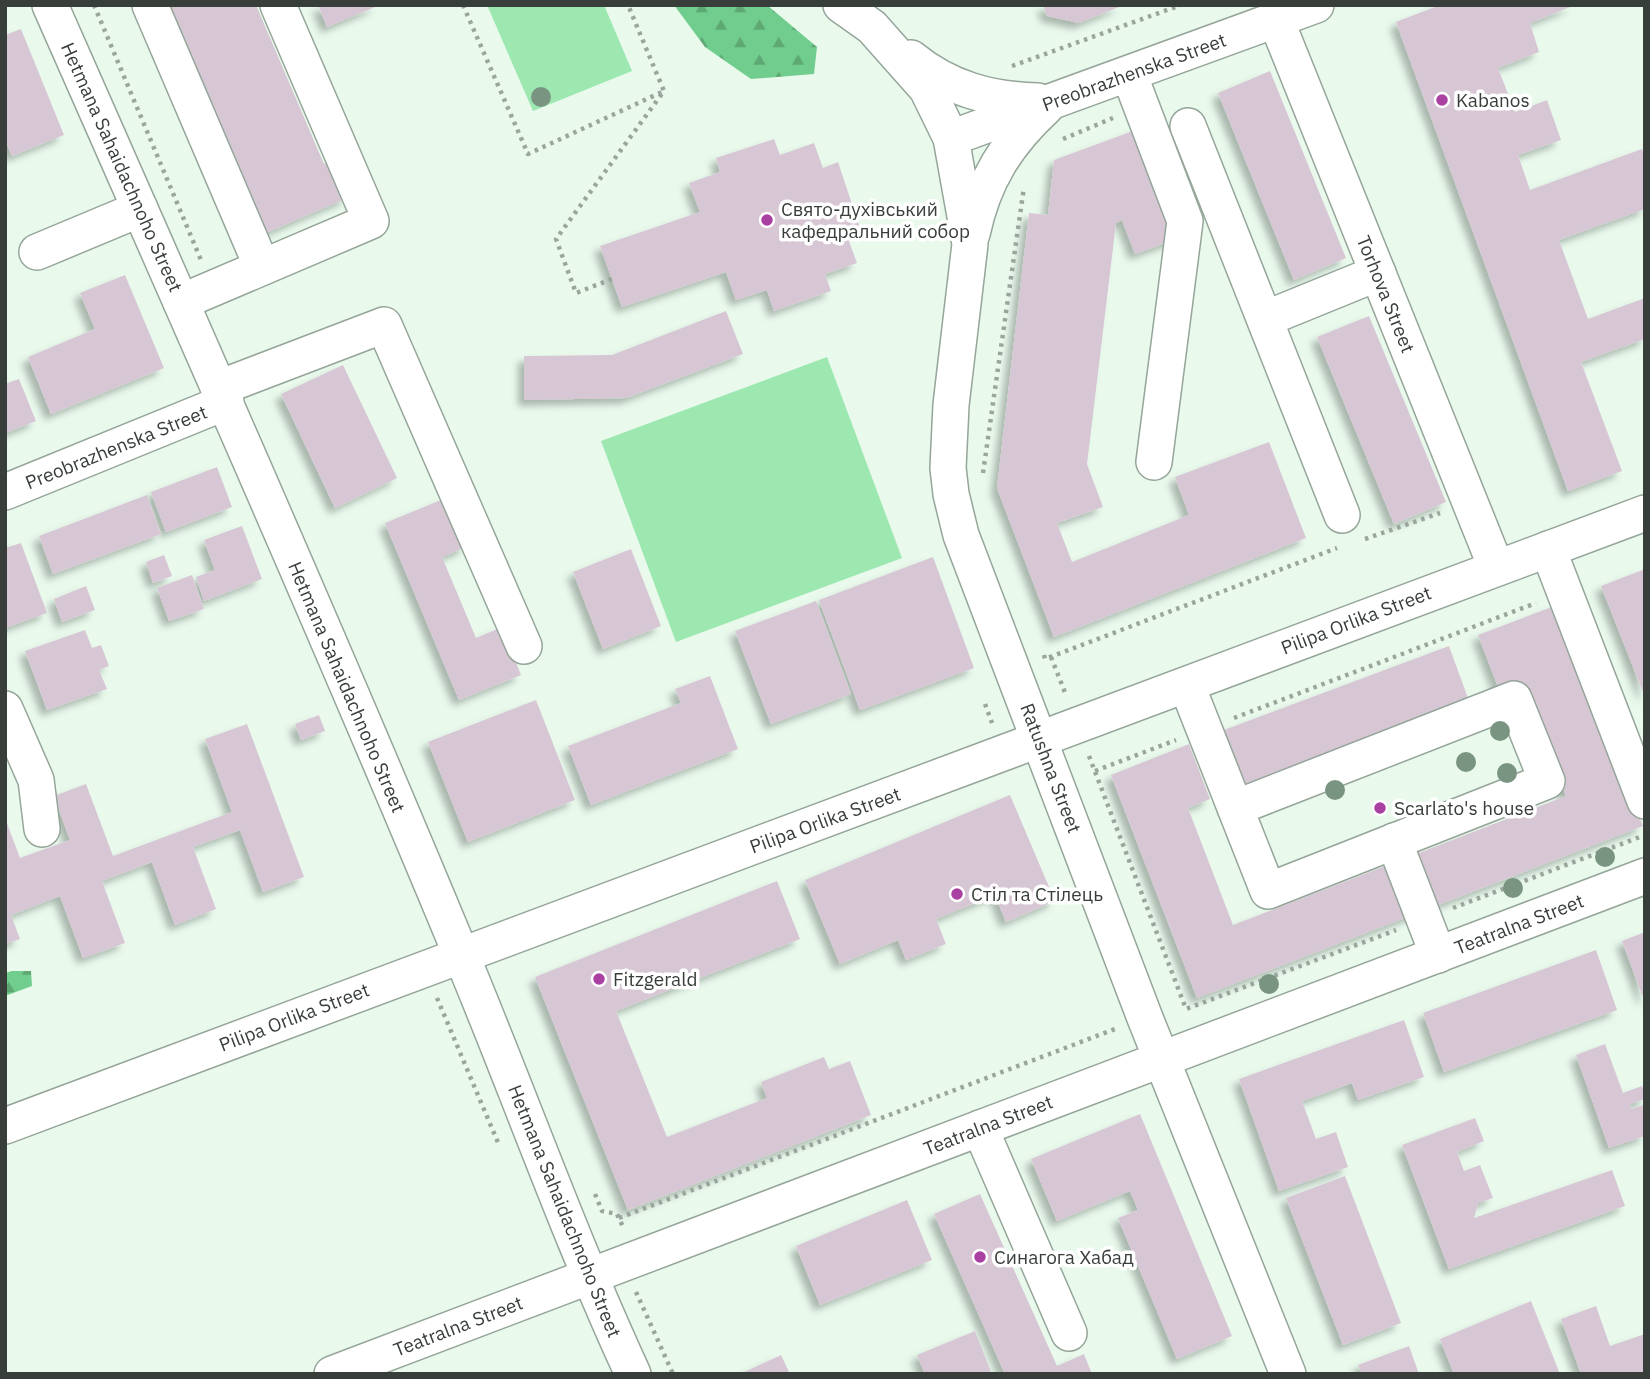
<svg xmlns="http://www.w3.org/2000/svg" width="1650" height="1379" viewBox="0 0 1650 1379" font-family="'IBM Plex Sans',sans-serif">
<defs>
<pattern id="forest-firs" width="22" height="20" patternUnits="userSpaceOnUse" patternTransform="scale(1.75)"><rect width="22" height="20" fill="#71cd8d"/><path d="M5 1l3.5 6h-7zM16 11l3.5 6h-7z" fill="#5ea874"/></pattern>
<filter id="shadow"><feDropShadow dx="-6" dy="6" stdDeviation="3.5" flood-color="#0004"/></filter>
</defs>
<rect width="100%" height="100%" fill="#e9faed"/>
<!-- grass -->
<g fill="#9de7b1">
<path d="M487,5H604L632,71L533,111Z"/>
<path d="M827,357L902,558L676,642L601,441Z"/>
</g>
<!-- forest -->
<g fill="url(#forest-firs)">
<path d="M674,5H767L817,47L814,74L751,79L705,47Z"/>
<path d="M12,971H31L32,986L5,996V973Z"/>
</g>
<!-- building -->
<g fill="#d7c7d5" filter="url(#shadow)">
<path d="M164,5H256L324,164L331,160L347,198L261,235L245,197L251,194L179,28L175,31Z"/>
<path d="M318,5H380L327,27Z"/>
<path d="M1043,5H1124L1079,23L1047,16Z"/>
<path d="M1440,5H1575L1530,23L1539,52L1498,68L1515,112L1547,100L1561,140L1518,155L1530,190L1642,149L1645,158V209L1559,240L1588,319L1645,298V339L1581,362L1622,471L1568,491L1396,22Z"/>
<path d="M21,29L64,135L12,156L5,140V35Z"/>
<path d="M1270,71L1346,258L1294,280L1218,93Z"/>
<path d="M1141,128L1182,237L1135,254L1122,220L1116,223L1087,464L1103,507L1057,523L1072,562L1189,515L1175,477L1269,442L1306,538L1054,637L997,488L1029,213L1048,215L1054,160Z"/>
<path d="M774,139L780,155L814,143L823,168L838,162L860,228L846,233L857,263L825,274L831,291L774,311L767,290L736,300L726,272L622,307L600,246L700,212L689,183L720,172L716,158Z"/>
<path d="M125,275L164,368L51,414L28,357L95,329L80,293Z"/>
<path d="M726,311L743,354L626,398L524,400V356L612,355Z"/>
<path d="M1369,316L1446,502L1394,524L1317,337Z"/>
<path d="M343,365L397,478L335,508L281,394Z"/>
<path d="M19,379L36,421L5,433V384Z"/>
<path d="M217,467L232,507L166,532L151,492Z"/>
<path d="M147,495L161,534L53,574L39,536Z"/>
<path d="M446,498L466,547L442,557L476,638L502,627L521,675L459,700L385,523Z"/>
<path d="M242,526L262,579L204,601L196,577L215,570L204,540Z"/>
<path d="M21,543L47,613L5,628V548Z"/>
<path d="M631,549L661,626L603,649L573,572Z"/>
<path d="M164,555L172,576L153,583L146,562Z"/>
<path d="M933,557L974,668L860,710L819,600Z"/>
<path d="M1645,569V697L1601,586Z"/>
<path d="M192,575L204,609L169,621L157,588Z"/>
<path d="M86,586L95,610L62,622L54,599Z"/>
<path d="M816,601L851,694L771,724L735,631Z"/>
<path d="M1557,605L1643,826L1197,998L1111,775L1189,744L1210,799L1188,808L1233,925L1566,796L1522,683L1500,692L1478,635Z"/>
<path d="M85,630L92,648L101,645L109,666L99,670L107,689L47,710L25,651Z"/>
<path d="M1449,646L1469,701L1244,786L1224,730Z"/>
<path d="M710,676L738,749L591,805L568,746L681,703L675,689Z"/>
<path d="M536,700L575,800L468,842L428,742Z"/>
<path d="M319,715L325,731L301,740L295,724Z"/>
<path d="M247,724L304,877L263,892L240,830L193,847L216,909L175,925L152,862L102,881L125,943L83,958L60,896L11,915L20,939L5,944V818L20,858L70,840L54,796L86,784L113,856L232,812L205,739Z"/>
<path d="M1010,795L1055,901L1006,922L995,895L936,919L946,944L906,960L898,940L840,964L805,880Z"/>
<path d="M777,881L800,939L616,1011L667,1137L767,1098L761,1082L824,1057L829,1069L850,1061L871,1115L628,1210L535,977Z"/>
<path d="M1645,932V1000H1644L1622,941Z"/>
<path d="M1596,950L1617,1010L1444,1072L1423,1013Z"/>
<path d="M1404,1020L1424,1077L1358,1100L1352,1083L1302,1101L1316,1139L1336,1132L1348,1167L1279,1191L1239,1079Z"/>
<path d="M1605,1044L1623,1093L1642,1086L1645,1094V1099L1630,1104L1631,1109L1643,1105L1645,1136L1609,1148L1576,1055Z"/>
<path d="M1140,1114L1232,1336L1177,1359L1118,1218L1138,1210L1130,1191L1057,1221L1031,1159Z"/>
<path d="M1475,1118L1484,1141L1457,1152L1464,1171L1480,1165L1493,1198L1478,1203L1474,1218L1612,1170L1625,1206L1449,1269L1402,1145Z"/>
<path d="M1345,1176L1401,1323L1343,1345L1286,1198Z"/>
<path d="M980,1194L1057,1366L1084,1354L1092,1374H1005L934,1214Z"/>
<path d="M907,1200L932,1260L820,1305L796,1246Z"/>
<path d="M1531,1301L1560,1374H1454L1440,1339Z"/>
<path d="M1596,1306L1610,1346L1645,1334V1374H1581L1561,1319Z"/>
<path d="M975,1331L992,1374H925L917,1355Z"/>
<path d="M1409,1346L1419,1374H1362L1358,1365Z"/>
<path d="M781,1355L790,1374H740Z"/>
</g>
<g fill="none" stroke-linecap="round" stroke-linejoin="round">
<defs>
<g id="minor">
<path d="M50,5C189,320 328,634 460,952C519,1093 569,1236 633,1374"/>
<path d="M150,5L262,267"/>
<path d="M841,5L872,27L927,89L951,138L970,244L951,405L948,468L951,494L961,535L1145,1018L1288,1374"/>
<path d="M1276,20L1496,567"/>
<path d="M911,58C949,89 991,100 1038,101"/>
<path d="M1129,74L1185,221L1154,462"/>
<path d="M1188,126L1342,515"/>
<path d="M951,138L1316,5"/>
<path d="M972,234C983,181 1006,144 1046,107"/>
<path d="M37,252L140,209"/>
<path d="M181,302L371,221L278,5"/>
<path d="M1265,319L1378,273"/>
<path d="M219,388L384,325L524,646"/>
<path d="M5,492L226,402"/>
<path d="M1548,549L1645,801"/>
<path d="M1187,685L1193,701L1268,891L1547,781L1514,699L1235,808"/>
<path d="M5,709L36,780L42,829"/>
<path d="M1394,841L1438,955"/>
<path d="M5,1126L1645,513"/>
<path d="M980,1128L1069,1333"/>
<path d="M332,1374L1645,876"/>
</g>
</defs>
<!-- minor casing -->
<use href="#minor" stroke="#95a599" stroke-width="38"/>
<!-- path -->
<g stroke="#9aa69d" stroke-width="4.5" stroke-dasharray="3.5 5" stroke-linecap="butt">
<path d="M94,5L201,260"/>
<path d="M463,5L528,154L662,92"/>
<path d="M1012,66L1181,5"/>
<path d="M1063,139L1113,118"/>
<path d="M612,279L576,293L556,239L664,91L628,5"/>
<path d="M983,473L1024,187"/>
<path d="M1365,539L1440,513"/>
<path d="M1044,655L1045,659L1337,548"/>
<path d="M1051,657L1066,695"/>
<path d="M985,704L992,723"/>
<path d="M1234,718L1536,603"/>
<path d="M1089,756L1186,1009L1396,930"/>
<path d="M1095,771L1176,740"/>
<path d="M1453,908L1645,835"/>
<path d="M437,998L499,1145"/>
<path d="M595,1194L602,1211L617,1214L624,1229"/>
<path d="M619,1218L1115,1029"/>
<path d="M636,1292L673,1374"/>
</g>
<!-- minor -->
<use href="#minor" stroke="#fff" stroke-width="35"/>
</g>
<!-- trees -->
<g fill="#799581">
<circle cx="541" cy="97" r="10"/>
<circle cx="1500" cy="731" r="10"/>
<circle cx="1466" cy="762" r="10"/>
<circle cx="1507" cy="773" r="10"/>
<circle cx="1335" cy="790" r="10"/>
<circle cx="1605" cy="857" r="10"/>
<circle cx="1513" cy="888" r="10"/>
<circle cx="1269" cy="984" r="10"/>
</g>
<!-- markers -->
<g fill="#a940a2" stroke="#fff" stroke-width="2.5">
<circle cx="1442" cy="100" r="7"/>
<circle cx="767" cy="220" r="7"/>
<circle cx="1380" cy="808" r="7"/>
<circle cx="957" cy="894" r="7"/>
<circle cx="599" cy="979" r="7"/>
<circle cx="980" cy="1257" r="7"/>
</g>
<g text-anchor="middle" stroke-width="7" stroke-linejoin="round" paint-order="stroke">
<!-- street labels -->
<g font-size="19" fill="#383e39" stroke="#fff">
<text transform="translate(1134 72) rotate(-20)" y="7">Preobrazhenska Street</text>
<text transform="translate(122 167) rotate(66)" y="7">Hetmana Sahaidachnoho Street</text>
<text transform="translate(1386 294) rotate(68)" y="7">Torhova Street</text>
<text transform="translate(116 447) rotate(-22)" y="7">Preobrazhenska Street</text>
<text transform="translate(1356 620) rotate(-21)" y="7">Pilipa Orlika Street</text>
<text transform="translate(347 687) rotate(67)" y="7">Hetmana Sahaidachnoho Street</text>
<text transform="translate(1051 768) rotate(69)" y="7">Ratushna Street</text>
<text transform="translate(825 820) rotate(-20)" y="7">Pilipa Orlika Street</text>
<text transform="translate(1519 924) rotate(-21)" y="7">Teatralna Street</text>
<text transform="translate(294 1017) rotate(-21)" y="7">Pilipa Orlika Street</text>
<text transform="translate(988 1125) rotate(-21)" y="7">Teatralna Street</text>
<text transform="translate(565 1211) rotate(68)" y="7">Hetmana Sahaidachnoho Street</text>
<text transform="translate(458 1326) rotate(-21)" y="7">Teatralna Street</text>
</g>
<!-- poi labels -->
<g font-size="19" fill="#383e39" stroke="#fff" text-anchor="start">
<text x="1456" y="107">Kabanos</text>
<text x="781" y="216">Свято-духівський<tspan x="781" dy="22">кафедральний собор</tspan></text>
<text x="1394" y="815">Scarlato's house</text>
<text x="971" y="901">Стіл та Стілець</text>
<text x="613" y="986">Fitzgerald</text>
<text x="994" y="1264">Синагога Хабад</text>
</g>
</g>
<!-- border -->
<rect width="1650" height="1379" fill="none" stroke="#383e39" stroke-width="14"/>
</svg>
